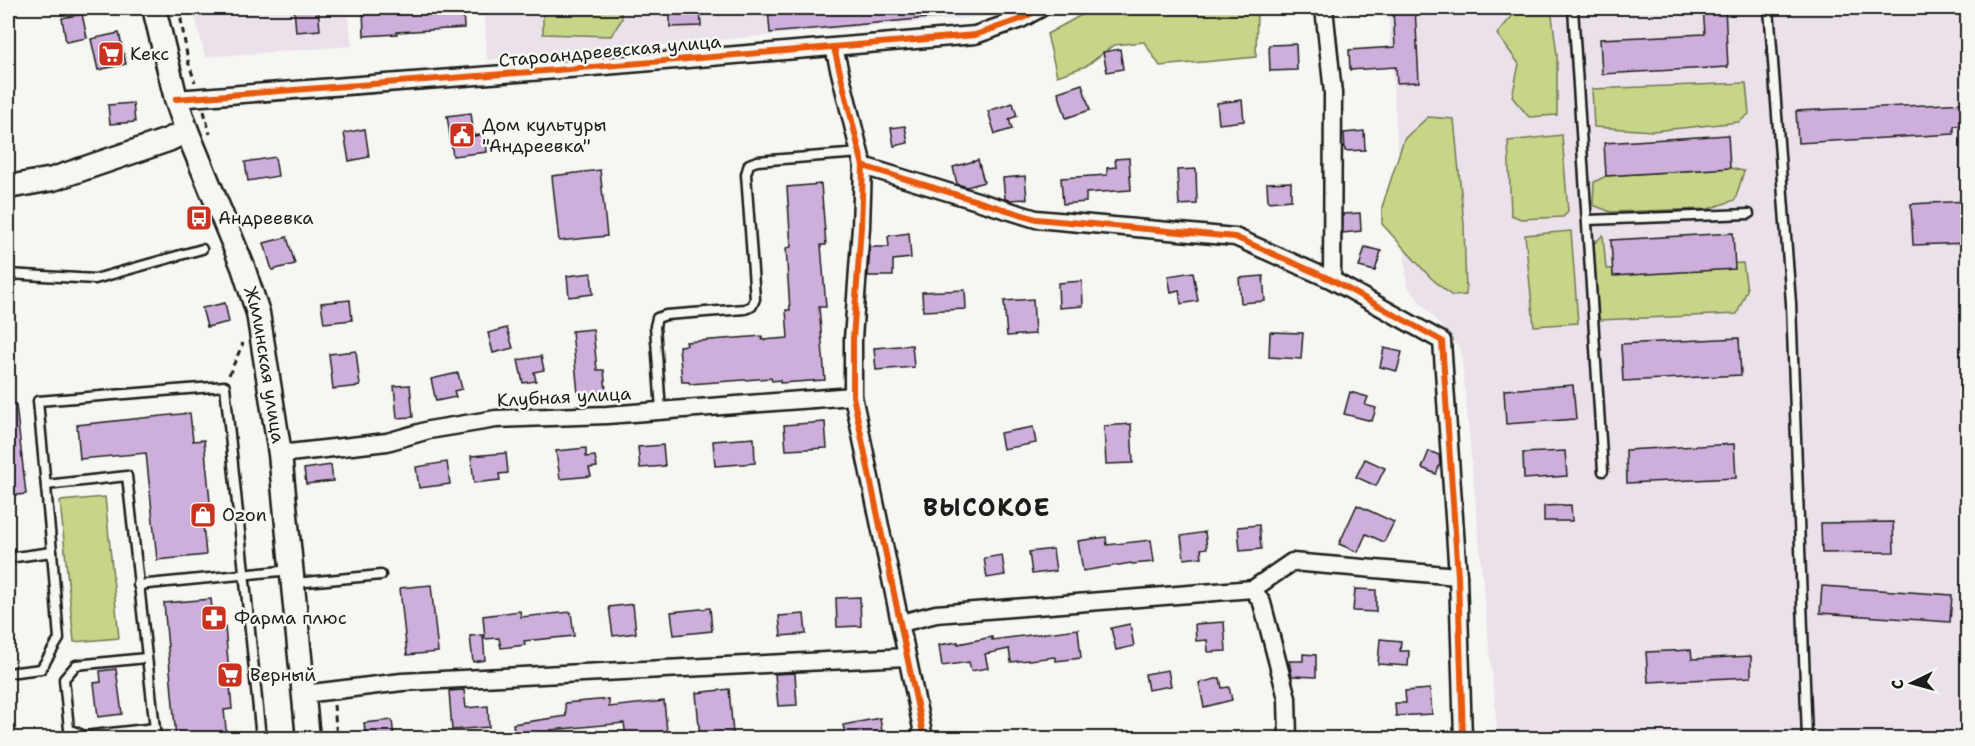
<svg xmlns="http://www.w3.org/2000/svg" width="1975" height="746" viewBox="0 0 1975 746" font-family="'Shantell Sans',sans-serif">
<rect width="100%" height="100%" fill="#f6f6f2"/>
<filter id="ink" filterUnits="userSpaceOnUse"><feTurbulence type="fractalNoise" baseFrequency=".0167" numOctaves="2"/><feDisplacementMap in="SourceGraphic" scale="12" xChannelSelector="R" yChannelSelector="G"/><feConvolveMatrix kernelMatrix="1 2 1 2 8 2 1 2 1" color-interpolation-filters="sRGB"/></filter>
<g filter="url(#ink)">
<!-- built -->
<g fill="#eae1eb">
<path d="M193,8H347L352,46L205,57Z"/>
<path d="M484,8H1014L1001,15L487,60Z"/>
<path d="M1388,8H1967V738H1498L1461,350L1407,286Z"/>
</g>
<!-- green -->
<g fill="#c7d589" stroke="#727852" stroke-width="1.5">
<path d="M543,8H620L622,19L611,36L543,34Z"/>
<path d="M1094,8H1257L1256,57L1160,66L1144,42L1114,45L1086,66L1057,76L1047,34Z"/>
<path d="M1519,8H1551L1557,55V115L1529,117L1512,97L1519,64L1497,34Z"/>
<path d="M1746,83L1749,114L1739,122L1653,131L1594,127L1592,89Z"/>
<path d="M1428,117L1454,119L1464,224L1466,295L1452,296L1430,277L1382,224V207L1404,139Z"/>
<path d="M1562,135L1568,212L1563,217L1521,219L1511,215L1508,141Z"/>
<path d="M1730,168L1744,171L1735,200L1708,209L1611,212L1593,205L1594,182L1606,176Z"/>
<path d="M1571,231L1578,323L1534,326L1525,235Z"/>
<path d="M1603,235L1606,269L1743,263L1747,290L1737,314L1599,320L1598,304L1584,253Z"/>
<path d="M105,497L119,638L74,642L60,501Z"/>
</g>
<!-- building -->
<g fill="#ceafdb" stroke="#1c1c1c" stroke-width="1.5">
<path d="M294,8H318L320,30L296,32Z"/>
<path d="M363,8H463L464,28L397,32V34L364,36Z"/>
<path d="M670,8H700L701,26L670,27Z"/>
<path d="M768,8H938L939,17L770,33Z"/>
<path d="M1393,8H1415L1419,82L1397,83L1396,67L1350,70L1349,50L1395,47Z"/>
<path d="M1703,8H1725L1728,67L1602,74L1600,39L1705,34Z"/>
<path d="M82,14L87,38L66,42L62,18Z"/>
<path d="M119,33L126,64L98,70L91,39Z"/>
<path d="M1296,44L1297,70L1270,71L1269,45Z"/>
<path d="M1120,49L1123,69L1107,72L1103,52Z"/>
<path d="M1082,84L1090,110L1066,118L1058,92Z"/>
<path d="M1242,100L1244,121L1219,124L1217,103Z"/>
<path d="M133,103L135,122L110,124L108,105Z"/>
<path d="M1013,103L1017,116L1009,119L1012,129L995,134L988,111Z"/>
<path d="M1968,103V125L1954,126V134L1798,143L1796,111Z"/>
<path d="M471,113L474,136L485,134L487,152L453,156L447,116Z"/>
<path d="M905,126L908,143L894,146L891,128Z"/>
<path d="M365,129L369,157L349,161L344,133Z"/>
<path d="M1364,131L1365,150L1345,151L1344,133Z"/>
<path d="M1728,135L1730,168L1606,176L1604,143Z"/>
<path d="M275,157L278,176L248,181L245,162Z"/>
<path d="M1129,158L1131,190L1086,193V202L1063,204L1061,178L1107,175V168L1116,167L1115,159Z"/>
<path d="M978,160L984,182L967,187L957,184L953,167Z"/>
<path d="M1196,169L1197,204L1179,205L1177,170Z"/>
<path d="M600,170L607,236L559,241L552,176Z"/>
<path d="M1025,176L1027,199L1010,200L1005,199L1003,178Z"/>
<path d="M1291,182V200L1268,202L1267,183Z"/>
<path d="M821,184L826,245H821L826,307H819L825,380L780,383V380L772,381L771,378L690,384L689,382H682L679,346L687,345L686,342L762,336V340L788,338L786,310H790L786,248L791,247L787,187Z"/>
<path d="M1968,201V243L1913,245L1911,204Z"/>
<path d="M1360,213L1361,231L1343,233V214Z"/>
<path d="M909,233L911,258L893,260V276H868L870,247H889L888,236Z"/>
<path d="M1733,233L1735,269L1613,276L1611,240Z"/>
<path d="M287,237L295,264L272,270L264,243Z"/>
<path d="M1365,247L1381,251L1375,271L1359,267Z"/>
<path d="M1193,272L1198,301L1181,304L1179,290L1171,292L1168,276Z"/>
<path d="M591,273L593,294L569,297L567,276Z"/>
<path d="M1263,276L1265,301L1241,303L1239,278Z"/>
<path d="M1082,281L1083,306L1059,308L1058,283Z"/>
<path d="M965,290L966,309L923,311L922,292Z"/>
<path d="M1033,299L1035,334L1007,336L1004,301Z"/>
<path d="M350,300L352,320L324,323L321,303Z"/>
<path d="M225,303L229,322L207,327L202,308Z"/>
<path d="M507,328L513,348L493,353L488,333Z"/>
<path d="M593,329L597,370H604L606,391L578,394L572,331Z"/>
<path d="M1270,332L1303,333L1301,359L1269,357Z"/>
<path d="M1739,338L1741,375L1623,381L1621,344Z"/>
<path d="M912,345L914,367L876,370L874,348Z"/>
<path d="M1384,348L1402,352L1397,371L1380,367Z"/>
<path d="M356,351L360,386L333,389L329,354Z"/>
<path d="M541,356L544,370L534,372L536,381L523,383L518,360Z"/>
<path d="M458,373L462,389L454,391L456,397L436,401L431,379Z"/>
<path d="M410,385L413,417L397,418L394,386Z"/>
<path d="M1573,385L1576,419L1506,424L1504,390Z"/>
<path d="M1350,392L1368,397L1365,405L1376,408L1372,421L1344,414Z"/>
<path d="M8,405H16L26,494L8,496Z"/>
<path d="M190,413L193,441L204,440L212,523L203,524L206,555L157,560L146,453L80,459L77,425Z"/>
<path d="M825,422L827,448L786,450L784,425Z"/>
<path d="M1131,424L1133,463L1106,464L1104,426Z"/>
<path d="M1033,427L1036,443L1003,449L1000,433Z"/>
<path d="M754,438L755,463L715,466L713,441Z"/>
<path d="M1734,444L1736,478L1627,483L1626,450Z"/>
<path d="M663,445L665,466L640,468L638,447Z"/>
<path d="M586,448V457L595,456L597,467L589,468L591,476L560,479L556,451Z"/>
<path d="M1429,451L1439,455L1440,464L1436,474L1422,468Z"/>
<path d="M1565,451L1567,476L1524,479L1523,453Z"/>
<path d="M506,453L508,473L499,474L500,480L474,483L471,456Z"/>
<path d="M1365,459L1385,468L1376,486L1356,477Z"/>
<path d="M447,462L450,484L419,488L416,467Z"/>
<path d="M331,465L333,481L306,484L304,469Z"/>
<path d="M1357,505L1394,522L1384,542L1366,534L1358,552L1339,544Z"/>
<path d="M1571,505L1572,521H1544V506Z"/>
<path d="M1893,522L1894,552L1822,553L1821,523Z"/>
<path d="M1259,525L1261,549L1240,551L1238,527Z"/>
<path d="M1205,532L1207,548L1201,549L1202,557L1184,559L1181,536Z"/>
<path d="M1106,537L1107,545L1151,540L1154,562L1132,564L1131,563L1083,571L1078,541Z"/>
<path d="M1053,549L1056,571L1032,574L1029,552Z"/>
<path d="M1002,555L1005,575L987,578L984,558Z"/>
<path d="M431,585L438,652L407,655L400,588Z"/>
<path d="M1822,586L1952,595L1950,622L1820,613Z"/>
<path d="M1355,589L1376,590V612L1353,611Z"/>
<path d="M860,597L861,626L837,627L836,598Z"/>
<path d="M211,599L214,627L225,626L232,709L224,710L227,738H176L164,603Z"/>
<path d="M633,604L636,633L613,636L609,607Z"/>
<path d="M710,608L712,631L674,635L671,612Z"/>
<path d="M520,611L521,617L571,612L574,636L524,641L525,645L501,648L499,638L485,639L483,616Z"/>
<path d="M804,614L806,634L781,636L779,616Z"/>
<path d="M1224,622L1226,651L1208,652L1207,640L1196,641L1195,624Z"/>
<path d="M1130,624L1134,646L1116,650L1111,628Z"/>
<path d="M1078,629L1081,658L1056,661L1055,657L1011,662L1009,649L985,654L988,668L971,671L969,662L942,666L939,645L958,642V644L992,637V640Z"/>
<path d="M483,635L485,660L473,662L470,636Z"/>
<path d="M1380,639L1401,641L1400,651H1409L1408,666L1378,664Z"/>
<path d="M1691,650L1692,659L1751,656V677L1648,682L1646,652Z"/>
<path d="M1303,654L1316,655V677L1292,676L1289,661H1303Z"/>
<path d="M116,669L122,714L98,717L94,683L101,682L100,671Z"/>
<path d="M1168,670L1171,686L1148,690L1145,674Z"/>
<path d="M795,673L797,705L778,706L775,674Z"/>
<path d="M1220,678L1222,688L1229,687L1232,700L1204,707L1199,683Z"/>
<path d="M729,689L733,734L700,737L696,693Z"/>
<path d="M1430,689L1432,714L1396,716L1395,703H1406L1405,691Z"/>
<path d="M464,690L466,708L488,706L489,727L452,730L449,691Z"/>
<path d="M609,699V707L664,701L667,731L626,736L624,723L551,730L553,738H515L513,724L566,716L565,703Z"/>
<path d="M880,718L883,738H846L843,725Z"/>
<path d="M392,720L394,738H366L364,723Z"/>
</g>
<g fill="none" stroke-linecap="round" stroke-linejoin="round">
<defs>
<g id="lane">
<path d="M1573,8L1603,471"/>
<path d="M1769,8L1791,303L1807,738"/>
<path d="M1588,220L1749,214"/>
<path d="M8,274L95,279L202,249"/>
<path d="M661,411L655,326L657,318L666,315L745,309L752,306L755,299L746,174L749,164L757,161L860,153"/>
<path d="M46,485L127,476L156,738"/>
<path d="M52,552L38,401L225,386L261,738"/>
<path d="M8,558L52,552L59,639L41,669L8,673"/>
<path d="M295,583L381,575"/>
<path d="M138,585L291,570"/>
<path d="M146,658L76,665L64,679L69,729L84,736L155,728"/>
</g>
<g id="street">
<path d="M1324,8L1333,93L1332,280"/>
<path d="M834,48L863,166L861,227L853,339V396L924,738"/>
<path d="M176,99L557,70L975,35L1021,19L1041,8"/>
<path d="M863,166L1036,219L1235,237L1332,280L1442,341L1458,576L1463,738"/>
<path d="M280,454L387,442L429,430L496,419L607,415L853,396"/>
<path d="M1253,589L1262,603L1287,698L1288,738"/>
<path d="M901,623L936,614L1253,589L1292,562L1458,576"/>
<path d="M304,694L402,682L907,657"/>
</g>
<g id="secondary">
<path id="s1" d="M154,8L176,99L187,131L243,267L258,313L280,454L308,738"/>
<path d="M8,187L53,179L168,140L187,131"/>
</g>
</defs>
<!-- lane casing -->
<use href="#lane" stroke="#1c1c1c" stroke-width="13"/>
<!-- street casing -->
<use href="#street" stroke="#1c1c1c" stroke-width="21"/>
<!-- secondary casing -->
<use href="#secondary" stroke="#1c1c1c" stroke-width="27"/>
<!-- path -->
<g stroke="#1c1c1c" stroke-width="3" stroke-dasharray="6 4.5" stroke-linecap="butt">
<path d="M179,8L188,61L195,82"/>
<path d="M204,111L210,134"/>
<path d="M229,375L243,343"/>
<path d="M334,705L337,738"/>
</g>
<!-- lane -->
<use href="#lane" stroke="#f6f6f2" stroke-width="8"/>
<!-- street -->
<use href="#street" stroke="#f6f6f2" stroke-width="16"/>
<!-- secondary -->
<use href="#secondary" stroke="#f6f6f2" stroke-width="22"/>
<defs>
<g id="cycleway">
<path d="M834,48L863,166L861,227L853,339V396L924,738"/>
<path d="M176,99L557,70L975,35L1021,19L1041,8"/>
<path d="M863,166L1036,219L1235,237L1332,280L1442,341L1458,576L1463,738"/>
</g>
</defs>
<!-- cycleway casing -->
<use href="#cycleway" stroke="#f6f6f2" stroke-width="10"/>
<!-- cycleway -->
<use href="#cycleway" stroke="#e8590c" stroke-width="6"/>
</g>
</g>
<!-- icons -->
<defs>
<symbol id="supermarket-square" viewBox="-11 -11 22 22"><rect x="-9" y="-9" width="18" height="18" rx="4" fill="#c8321e" stroke="#f6f6f2"/><path d="M-6-5.5h2.5l.6 2H6L4.5 2H-2.5L-4.4-4H-6ZM-1.5 3.2a1.3 1.3 0 1 0 .1 0ZM3 3.2a1.3 1.3 0 1 0 .1 0Z" fill="#fff"/></symbol>
<symbol id="civic-square" viewBox="-11 -11 22 22"><rect x="-9" y="-9" width="18" height="18" rx="4" fill="#c8321e" stroke="#f6f6f2"/><path d="M-.6-6.5H3V-4.5H.6V-3L4-1V1h2V6H-6V1h2V-1L-.6-3ZM-1.2 2.5V6h2.4V2.5Z" fill="#fff"/></symbol>
<symbol id="bus-square" viewBox="-11 -11 22 22"><rect x="-9" y="-9" width="18" height="18" rx="4" fill="#c8321e" stroke="#f6f6f2"/><path d="M-5-6H5V4H4V6H2V4H-2V6H-4V4H-5ZM-3.5-4V0h7V-4ZM-3.5 1.2v1.5H-2V1.2ZM2 1.2v1.5H3.5V1.2Z" fill="#fff"/></symbol>
<symbol id="shop-square" viewBox="-11 -11 22 22"><rect x="-9" y="-9" width="18" height="18" rx="4" fill="#c8321e" stroke="#f6f6f2"/><path d="M-5-2.5h2.3a2.7 3.5 0 0 1 5.4 0H5L5.5 6h-11ZM-1.5-2.5h3a1.5 2.3 0 0 0-3 0Z" fill="#fff"/></symbol>
<symbol id="pharmacy-square" viewBox="-11 -11 22 22"><rect x="-9" y="-9" width="18" height="18" rx="4" fill="#c8321e" stroke="#f6f6f2"/><path d="M-2-6h4v4h4v4h-4v4h-4v-4h-4v-4h4Z" fill="#fff"/></symbol>
</defs>
<g fill-rule="evenodd">
<use href="#supermarket-square" x="96" y="39" width="30" height="30"/>
<use href="#civic-square" x="447" y="120" width="30" height="30"/>
<use href="#bus-square" x="184" y="203" width="30" height="30"/>
<use href="#shop-square" x="188" y="500" width="30" height="30"/>
<use href="#pharmacy-square" x="199" y="603" width="30" height="30"/>
<use href="#supermarket-square" x="215" y="660" width="30" height="30"/>
</g>
<g text-anchor="middle" stroke-width="5" stroke-linejoin="round" paint-order="stroke">
<!-- street labels -->
<g font-size="18" fill="#1c1c1c" stroke="#f6f6f2">
<text transform="translate(610 51) rotate(-5)" y="6">Староандреевская улица</text>
<text dy="6" stroke="none"><textPath href="#s1" startOffset="375">Жилинская улица</textPath></text>
<text transform="translate(564 397) rotate(-3)" y="6">Клубная улица</text>
</g>
<!-- poi labels -->
<g font-size="18" fill="#1c1c1c" stroke="#f6f6f2" text-anchor="start">
<text x="130" y="60">Кекс</text>
<text x="482" y="131">Дом культуры<tspan x="482" dy="21">"Андреевка"</tspan></text>
<text x="218" y="224">Андреевка</text>
<text x="222" y="521">Ozon</text>
<text x="234" y="624">Фарма плюс</text>
<text x="250" y="681">Верный</text>
</g>
<!-- district labels -->
<g font-size="24" font-weight="bold" letter-spacing="1.5" fill="#1c1c1c" stroke="#f6f6f2">
<text x="987" y="516">ВЫСОКОЕ</text>
</g>
</g>
<!-- margin -->
<rect width="1975" height="746" fill="none" stroke="#f6f6f2" stroke-width="30"/>
<rect x="15" y="15" width="1945" height="716" fill="none" stroke="#1c1c1c" stroke-width="2" filter="url(#ink)"/>
<!-- north arrow -->
<g transform="translate(1912 683) rotate(265)" stroke="#f6f6f2" stroke-width="4.5" paint-order="stroke">
<path d="M0-4.5L10 22L0 15L-10 22Z" fill="#1c1c1c"/>
<text y="-9" font-size="16" font-weight="bold" text-anchor="middle" fill="#1c1c1c">С</text>
</g>
</svg>
